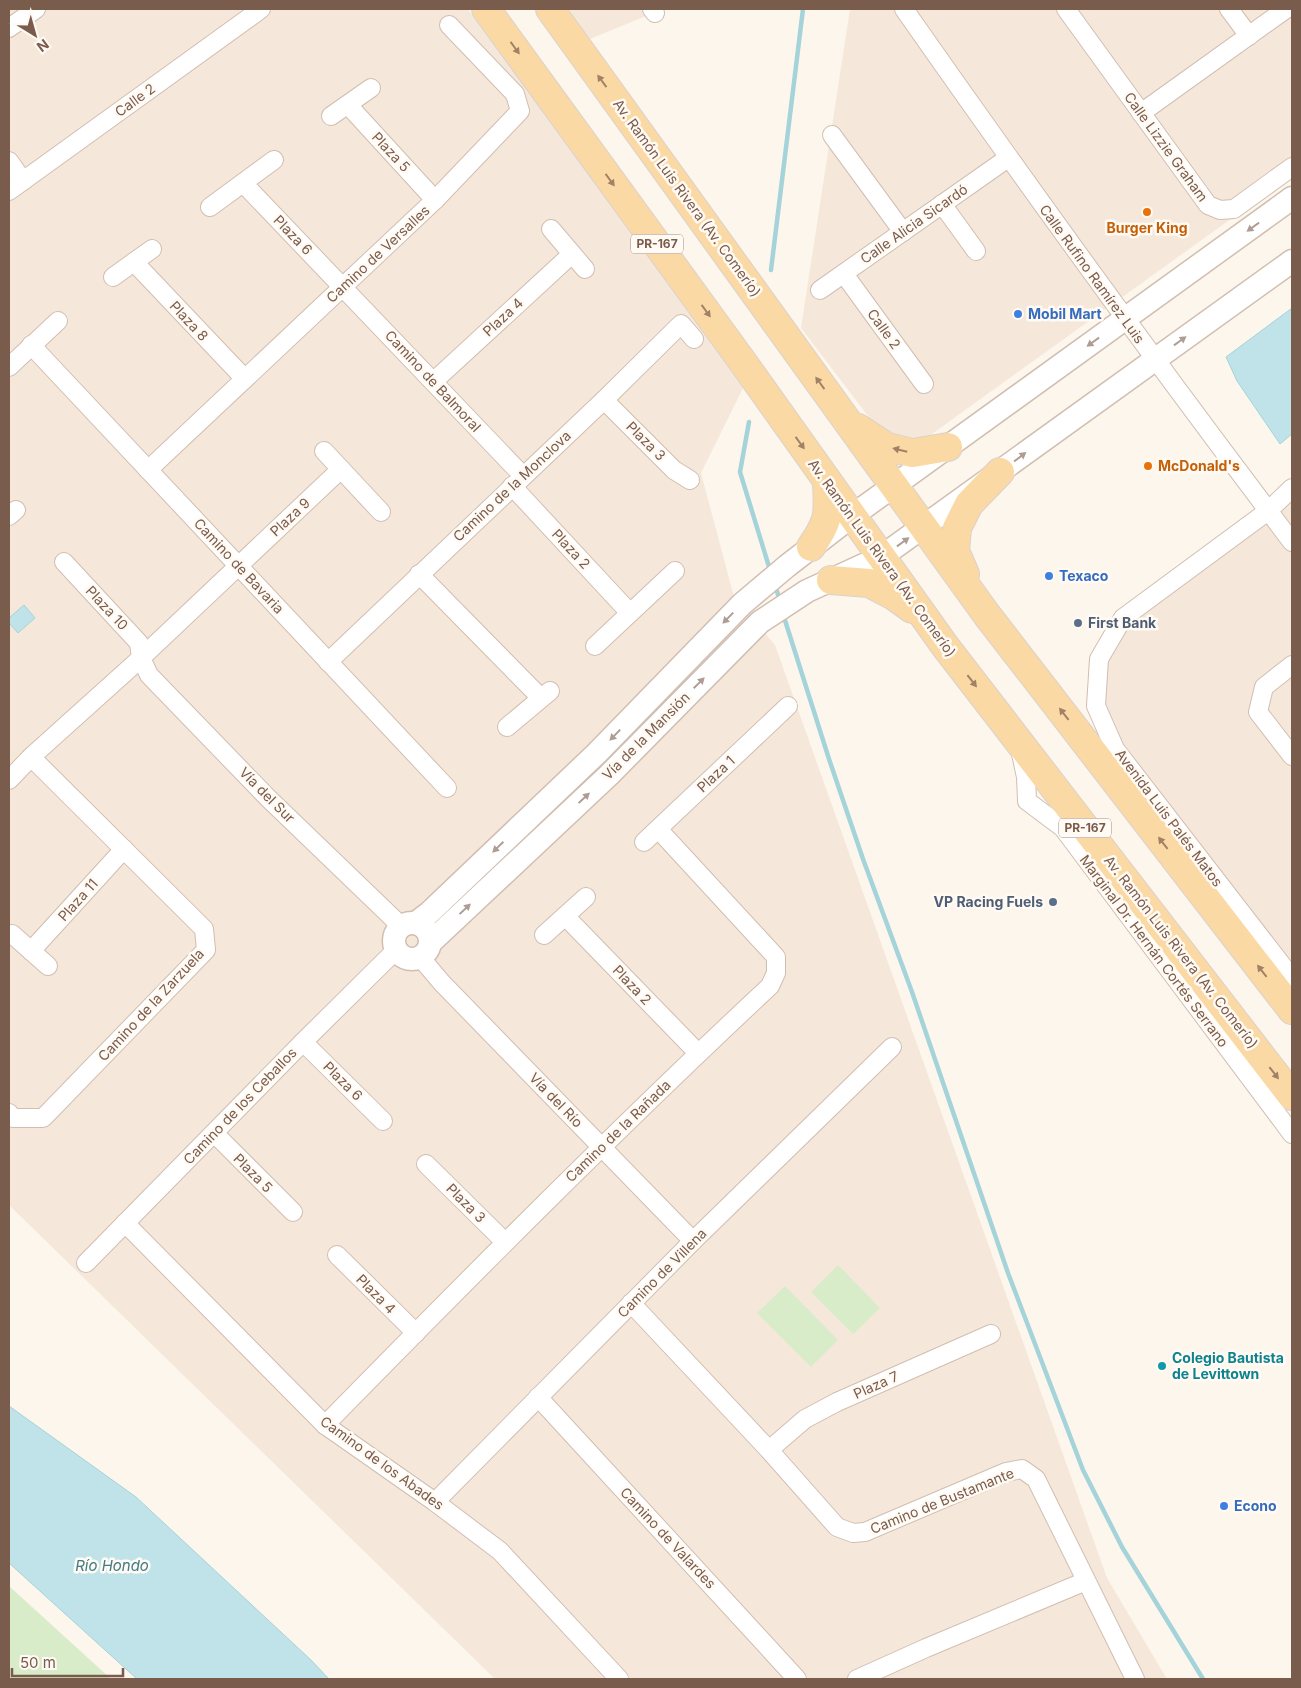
<svg xmlns="http://www.w3.org/2000/svg" width="1301" height="1688" viewBox="0 0 1301 1688" font-family="Inter,sans-serif">
<rect width="100%" height="100%" fill="#fdf6ec"/>
<!-- residential -->
<g fill="#f5e8da">
<path d="M9,9H468L743,388L701,473L734,597L775,645L1107,1578L1167,1679H495L9,1205Z"/>
<path d="M569,9H663L590,39Z"/>
<path d="M850,9H1292V175L925,439L881,433L801,328Z"/>
<path d="M1292,488V978L1115,749L1096,706L1099,659L1123,618Z"/>
</g>
<!-- green -->
<g fill="#d8ecc9">
<path d="M838,1265L880,1308L853,1334L811,1292Z"/>
<path d="M785,1286L838,1340L811,1367L757,1313Z"/>
<path d="M9,1586L111,1679H9Z"/>
</g>
<!-- water -->
<g fill="#bfe3e8" stroke="#a5d3da">
<path d="M1292,308V434L1280,444L1237,381L1226,357Z"/>
<path d="M24,605L35,618L18,633L9,623V618Z"/>
<path d="M9,1406L136,1497L311,1660L329,1679H137L9,1563Z"/>
</g>
<g fill="none" stroke-linecap="round" stroke-linejoin="round">
<!-- stream -->
<g stroke="#a5d3da" stroke-width="4.5">
<path d="M771,270L803,9"/>
<path d="M749,422L740,472L770,570"/>
<path d="M775,585L780,601"/>
<path d="M783,614L829,759L863,859L912,992L1008,1273L1083,1470L1122,1547L1203,1679"/>
</g>
<defs>
<g id="minor">
<path d="M652,9L655,13"/>
<path d="M904,9C1030,189 1159,367 1292,542"/>
<path d="M1066,9L1208,205L1220,210L1234,209L1292,167"/>
<path d="M1229,9L1249,36"/>
<path d="M9,28L36,9"/>
<path d="M348,105L435,200"/>
<path d="M1141,113L1286,9"/>
<path d="M331,116L371,88"/>
<path d="M832,135L903,232"/>
<path d="M9,161L23,181"/>
<path d="M243,183L523,476"/>
<path d="M9,191L261,9"/>
<path d="M942,204L976,251"/>
<path d="M210,207L274,160"/>
<path d="M551,229L585,269"/>
<path d="M134,262L245,379"/>
<path d="M844,274L924,384"/>
<path d="M113,277L152,249"/>
<path d="M820,290L1008,158"/>
<path d="M31,345L447,788"/>
<path d="M9,367L58,321"/>
<path d="M434,381L572,254"/>
<path d="M604,400L674,470L690,480"/>
<path d="M324,451L381,512"/>
<path d="M148,470L435,200L520,111L515,94L449,25"/>
<path d="M512,486L630,613"/>
<path d="M1292,488L1268,511L1123,618L1099,659L1096,706L1115,749L1292,978"/>
<path d="M9,516L16,510"/>
<path d="M64,562L139,643L141,658L149,675L268,798L401,926"/>
<path d="M419,574L541,698"/>
<path d="M595,646L675,571"/>
<path d="M328,662L604,400L681,324L694,339"/>
<path d="M1292,665L1264,687L1258,712L1292,756"/>
<path d="M507,727L550,691"/>
<path d="M1020,749L1026,777L1027,801L1063,828L1292,1134"/>
<path d="M9,780L31,757L141,658L341,469"/>
<path d="M644,842L788,706"/>
<path d="M565,916L698,1053"/>
<path d="M12,934L48,966"/>
<path d="M544,935L586,897"/>
<path d="M31,951L124,849"/>
<path d="M420,957L442,983L693,1241"/>
<path d="M303,1042L383,1121"/>
<path d="M9,1113L13,1118H43L206,950L204,929L31,757"/>
<path d="M214,1133L293,1212"/>
<path d="M426,1164L505,1242"/>
<path d="M125,1223L325,1425L435,1502L500,1551L619,1679"/>
<path d="M337,1255L416,1333"/>
<path d="M86,1263L303,1042L396,950"/>
<path d="M631,1303L769,1450L837,1527L853,1533L865,1532L1006,1472L1022,1469L1036,1479L1135,1679"/>
<path d="M538,1397L797,1679"/>
<path d="M325,1425C471,1276 618,1128 770,986L776,973V957L658,829"/>
<path d="M769,1450L805,1419L837,1402L991,1334"/>
<path d="M435,1502L693,1241L892,1047"/>
<path d="M857,1679L926,1648L1086,1581"/>
</g>
<g id="tertiary">
<circle cx="412" cy="941" r="18"/>
<path d="M416,923L429,913L597,753L742,604L787,566L852,516L1292,198"/>
<path d="M430,943L609,775L760,622L807,591L881,557L1292,261"/>
</g>
<g id="primary">
<path d="M486,9L742,361L945,646L1292,1096"/>
<path d="M550,9L987,615L1292,1010"/>
<path d="M858,428L887,447L913,453L948,447"/>
<path d="M811,547C831,518 828,514 827,481"/>
<path d="M965,574L955,551L957,528L969,504L1000,472"/>
<path d="M831,580L869,583L894,596L912,609"/>
</g>
</defs>
<!-- minor casing -->
<use href="#minor" stroke="#d1beb0" stroke-width="20"/>
<!-- tertiary casing -->
<use href="#tertiary" stroke="#d1beb0" stroke-width="25"/>
<!-- primary casing -->
<use href="#primary" stroke="#dad1cd" stroke-width="30"/>
<!-- minor -->
<use href="#minor" stroke="#fff" stroke-width="18"/>
<!-- tertiary -->
<use href="#tertiary" stroke="#fff" stroke-width="22"/>
<!-- primary -->
<use href="#primary" stroke="#fbd9a5" stroke-width="28"/>
</g>
<!-- one-way arrows -->
<defs><path id="oneway-solid" d="M-6-.8H1V-3.2L6.5 0L1 3.2V.8H-6Z" transform="scale(1.25)"/></defs>
<g fill="#a18267">
<use href="#oneway-solid" transform="translate(515 48) rotate(54)"/>
<use href="#oneway-solid" transform="translate(602 81) rotate(-126)"/>
<use href="#oneway-solid" transform="translate(610 180) rotate(54)"/>
<use href="#oneway-solid" transform="translate(706 311) rotate(54)"/>
<use href="#oneway-solid" transform="translate(820 383) rotate(-126)"/>
<use href="#oneway-solid" transform="translate(800 443) rotate(54)"/>
<use href="#oneway-solid" transform="translate(900 450) rotate(-166)"/>
<use href="#oneway-solid" transform="translate(972 681) rotate(52)"/>
<use href="#oneway-solid" transform="translate(1064 714) rotate(-128)"/>
<use href="#oneway-solid" transform="translate(1163 843) rotate(-128)"/>
<use href="#oneway-solid" transform="translate(1262 971) rotate(-128)"/>
<use href="#oneway-solid" transform="translate(1274 1073) rotate(52)"/>
</g>
<g fill="#af9d94">
<use href="#oneway-solid" transform="translate(1253 227) rotate(144)"/>
<use href="#oneway-solid" transform="translate(1180 341) rotate(-36)"/>
<use href="#oneway-solid" transform="translate(1093 342) rotate(144)"/>
<use href="#oneway-solid" transform="translate(1020 457) rotate(-37)"/>
<use href="#oneway-solid" transform="translate(903 542) rotate(-36)"/>
<use href="#oneway-solid" transform="translate(728 618) rotate(134)"/>
<use href="#oneway-solid" transform="translate(699 683) rotate(-45)"/>
<use href="#oneway-solid" transform="translate(615 735) rotate(134)"/>
<use href="#oneway-solid" transform="translate(584 798) rotate(-43)"/>
<use href="#oneway-solid" transform="translate(498 847) rotate(136)"/>
<use href="#oneway-solid" transform="translate(465 909) rotate(-43)"/>
</g>
<!-- markers -->
<g fill="#e8710a" stroke="#fffaf3" stroke-width="2">
<circle cx="1147" cy="212" r="5"/>
<circle cx="1148" cy="466" r="5"/>
</g>
<g fill="#3f7fe0" stroke="#fffaf3" stroke-width="2">
<circle cx="1018" cy="314" r="5"/>
<circle cx="1049" cy="576" r="5"/>
<circle cx="1224" cy="1506" r="5"/>
</g>
<g fill="#5c6f8a" stroke="#fffaf3" stroke-width="2">
<circle cx="1078" cy="623" r="5"/>
<circle cx="1053" cy="902" r="5"/>
</g>
<circle fill="#0f9aa8" stroke="#fffaf3" stroke-width="2" cx="1162" cy="1366" r="5"/>
<g text-anchor="middle" stroke-width="5" stroke-linejoin="round" paint-order="stroke">
<!-- shield labels -->
<g fill="#fffaf3" stroke="#a28b7f" stroke-width="1">
<rect x="631" y="234.5" width="52" height="19" rx="4"/>
<rect x="1059" y="818.5" width="52" height="19" rx="4"/>
</g>
<g font-size="12" font-weight="bold" fill="#7a5c4d">
<text x="657" y="248">PR-167</text>
<text x="1085" y="832">PR-167</text>
</g>
<!-- street labels -->
<g font-size="14" fill="#7a5c4d" stroke="#fffaf3">
<text transform="translate(135 100) rotate(-36)" y="5">Calle 2</text>
<text transform="translate(1166 147) rotate(54)" y="5">Calle Lizzie Graham</text>
<text transform="translate(391 152) rotate(47)" y="5">Plaza 5</text>
<text transform="translate(687 198) rotate(54)" y="5">Av. Ramón Luis Rivera (Av. Comerío)</text>
<text transform="translate(914 224) rotate(-35)" y="5">Calle Alicia Sicardó</text>
<text transform="translate(293 235) rotate(46)" y="5">Plaza 6</text>
<text transform="translate(378 254) rotate(-43)" y="5">Camino de Versalles</text>
<text transform="translate(1092 274) rotate(54)" y="5">Calle Rufino Ramírez Luis</text>
<text transform="translate(503 317) rotate(-43)" y="5">Plaza 4</text>
<text transform="translate(189 321) rotate(47)" y="5">Plaza 8</text>
<text transform="translate(884 329) rotate(54)" y="5">Calle 2</text>
<text transform="translate(433 381) rotate(47)" y="5">Camino de Balmoral</text>
<text transform="translate(646 441) rotate(45)" y="5">Plaza 3</text>
<text transform="translate(512 486) rotate(-43)" y="5">Camino de la Monclova</text>
<text transform="translate(290 517) rotate(-43)" y="5">Plaza 9</text>
<text transform="translate(571 549) rotate(47)" y="5">Plaza 2</text>
<text transform="translate(882 558) rotate(54)" y="5">Av. Ramón Luis Rivera (Av. Comerío)</text>
<text transform="translate(239 566) rotate(47)" y="5">Camino de Bavaria</text>
<text transform="translate(107 608) rotate(47)" y="5">Plaza 10</text>
<text transform="translate(646 736) rotate(-45)" y="5">Vía de la Mansión</text>
<text transform="translate(716 774) rotate(-43)" y="5">Plaza 1</text>
<text transform="translate(267 795) rotate(45)" y="5">Vía del Sur</text>
<text transform="translate(1169 818) rotate(53)" y="5">Avenida Luis Palés Matos</text>
<text transform="translate(78 900) rotate(-48)" y="5">Plaza 11</text>
<text transform="translate(1154 951) rotate(53)" y="5">Marginal Dr. Hernán Cortés Serrano</text>
<text transform="translate(1181 952) rotate(52)" y="5">Av. Ramón Luis Rivera (Av. Comerío)</text>
<text transform="translate(632 985) rotate(46)" y="5">Plaza 2</text>
<text transform="translate(151 1005) rotate(-47)" y="5">Camino de la Zarzuela</text>
<text transform="translate(343 1081) rotate(45)" y="5">Plaza 6</text>
<text transform="translate(556 1100) rotate(46)" y="5">Vía del Río</text>
<text transform="translate(240 1106) rotate(-46)" y="5">Camino de los Ceballos</text>
<text transform="translate(618 1131) rotate(-44)" y="5">Camino de la Rañada</text>
<text transform="translate(253 1173) rotate(45)" y="5">Plaza 5</text>
<text transform="translate(466 1203) rotate(45)" y="5">Plaza 3</text>
<text transform="translate(662 1273) rotate(-45)" y="5">Camino de Villena</text>
<text transform="translate(376 1294) rotate(45)" y="5">Plaza 4</text>
<text transform="translate(876 1385) rotate(-24)" y="5">Plaza 7</text>
<text transform="translate(382 1463) rotate(36)" y="5">Camino de los Abades</text>
<text transform="translate(942 1501) rotate(-22)" y="5">Camino de Bustamante</text>
<text transform="translate(668 1538) rotate(47)" y="5">Camino de Valardes</text>
</g>
<!-- food labels -->
<g font-size="14" font-weight="bold" fill="#c56008" stroke="#fffaf3">
<text x="1147" y="233">Burger King</text>
<text x="1158" y="471" text-anchor="start">McDonald's</text>
</g>
<!-- shop labels -->
<g font-size="14" font-weight="bold" fill="#366cbe" stroke="#fffaf3" text-anchor="start">
<text x="1028" y="319">Mobil Mart</text>
<text x="1059" y="581">Texaco</text>
<text x="1234" y="1511">Econo</text>
</g>
<!-- service labels -->
<g font-size="14" font-weight="bold" fill="#4e5e75" stroke="#fffaf3" text-anchor="start">
<text x="1088" y="628">First Bank</text>
<text x="1043" y="907" text-anchor="end">VP Racing Fuels</text>
</g>
<!-- culture labels -->
<g font-size="14" font-weight="bold" fill="#0d838f" stroke="#fffaf3" text-anchor="start">
<text x="1172" y="1363">Colegio Bautista<tspan x="1172" dy="16">de Levittown</tspan></text>
</g>
<!-- water labels -->
<g font-size="15" font-style="italic" fill="#437c86" stroke="#fffaf3">
<text x="112" y="1571">Río Hondo</text>
</g>
</g>
<!-- border -->
<rect width="1301" height="1688" fill="none" stroke="#7a5c4d" stroke-width="20"/>
<!-- north arrow -->
<g transform="translate(35 35) rotate(143)" stroke="#fffaf3" stroke-width="4" paint-order="stroke">
<path d="M0-4L9 19L0 12L-9 19Z" fill="#7a5c4d"/>
<text y="-8" font-size="14" font-weight="bold" text-anchor="middle" fill="#7a5c4d">N</text>
</g>
<!-- scale -->
<path d="M12 1668v8h111v-8" fill="none" stroke="#7a5c4d" stroke-width="2.5"/>
<text x="20" y="1668" font-size="15" fill="#7a5c4d" stroke="#fffaf3" stroke-width="4" paint-order="stroke">50 m</text>
</svg>
